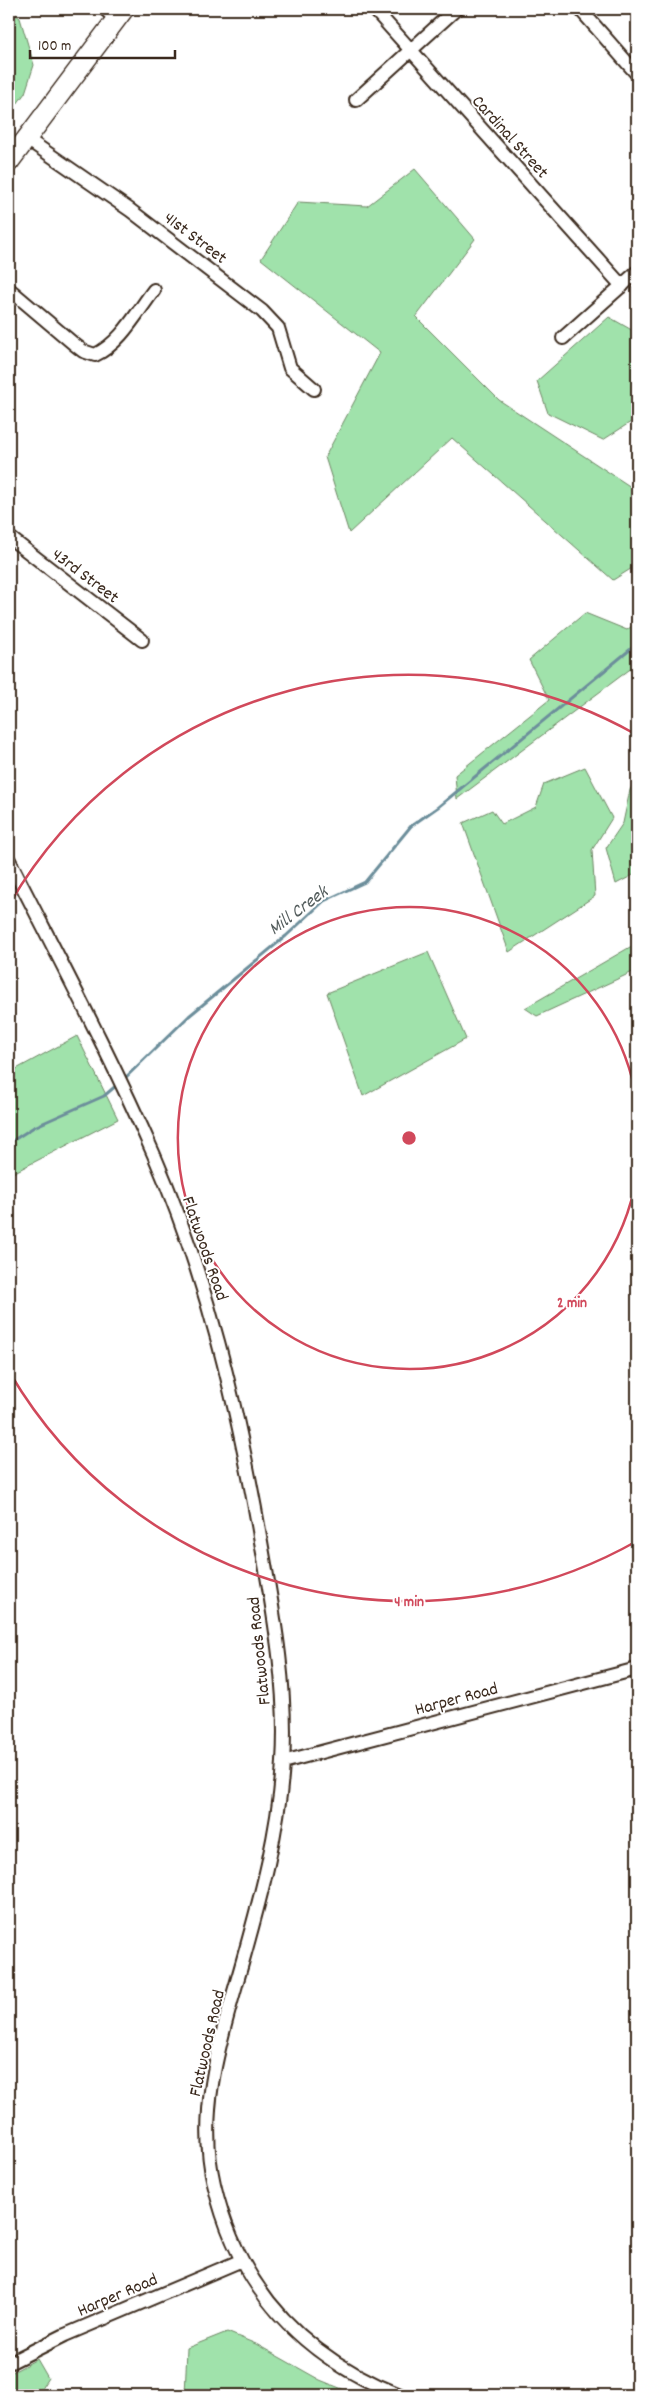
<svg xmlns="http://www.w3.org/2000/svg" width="646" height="2404" viewBox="0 0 646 2404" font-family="Dekko,sans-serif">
<rect width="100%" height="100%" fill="#fff"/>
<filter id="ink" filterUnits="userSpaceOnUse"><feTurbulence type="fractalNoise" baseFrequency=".02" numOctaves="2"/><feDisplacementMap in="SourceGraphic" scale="10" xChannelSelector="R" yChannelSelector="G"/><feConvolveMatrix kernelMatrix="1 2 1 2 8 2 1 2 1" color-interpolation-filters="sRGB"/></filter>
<g filter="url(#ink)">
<!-- green -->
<g fill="#a0e2ab" stroke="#6e8664">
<path d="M9,9L20,18L34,65L25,93L9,115Z"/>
<path d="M415,169L475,239L416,317L499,400L637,491V565L613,580L452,438L349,533L325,457L380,353L261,259L298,202L367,206Z"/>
<path d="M609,317L637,333V418L603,440L548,413L537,381Z"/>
<path d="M585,613L627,630L637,622V664L457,799L455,775L549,700L529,660Z"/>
<path d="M585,767L612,818L592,850L595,896L509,952L463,823L492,810L502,824L536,807L544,784Z"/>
<path d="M637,777V873L616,884L606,848L623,823L630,790Z"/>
<path d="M637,943V970L537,1016L525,1008Z"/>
<path d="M428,952L466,1039L363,1096L327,993Z"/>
<path d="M77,1036L118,1119L9,1175V1073Z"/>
<path d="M227,2332L256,2344L320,2380L357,2395H185L187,2348Z"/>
<path d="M37,2359L48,2378L37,2395H9V2374Z"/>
</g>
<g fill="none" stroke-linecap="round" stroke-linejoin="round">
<!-- stream -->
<g stroke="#6c8e9b" stroke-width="3">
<path d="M123,1080L189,1016L286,936L324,901L365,882L411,826L438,807L637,644"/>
<path d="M9,1143L34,1127L104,1096L118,1084"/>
</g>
<defs>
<g id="minor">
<path d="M105,9L116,19"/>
<path d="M374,9L622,286"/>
<path d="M580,9L637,74"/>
<path d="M356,100L456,9"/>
<path d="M27,139L130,210L262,311L278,328L290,368L314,389"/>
<path d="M9,289L74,344L83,351L95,355C121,343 137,312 154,290"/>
<path d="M563,338L637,272"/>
<path d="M9,537L142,640"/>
<path d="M9,860C58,957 110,1054 154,1155C207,1277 237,1406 260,1536C273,1610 288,1687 283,1762C279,1830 261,1896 243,1960C223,2032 196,2108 214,2184C238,2287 302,2357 400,2395"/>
<path d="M283,1762L637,1669"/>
<path d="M9,2363L65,2335L240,2261"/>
</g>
<path id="highway" d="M9,162L124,9"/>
</defs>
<!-- minor casing -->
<use href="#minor" stroke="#3b2a1e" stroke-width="16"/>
<!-- highway casing -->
<use href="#highway" stroke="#3b2a1e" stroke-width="22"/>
<!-- minor -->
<use href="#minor" stroke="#fff" stroke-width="12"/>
<!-- highway -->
<use href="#highway" stroke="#fff" stroke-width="19"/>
</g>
</g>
<!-- distance rings -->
<g fill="none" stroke="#d1495b" stroke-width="2.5">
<path d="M637 1174A231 231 0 1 1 637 1102"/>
<path d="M637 1541A463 463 0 0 1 10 1373M10 903A463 463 0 0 1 637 735"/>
</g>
<g text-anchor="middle" stroke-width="4" stroke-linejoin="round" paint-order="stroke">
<!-- street labels -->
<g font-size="18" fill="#3b2a1e" stroke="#fff">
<text transform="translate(511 136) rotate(48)" y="6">Cardinal Street</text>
<text transform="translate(196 237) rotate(37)" y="6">41st Street</text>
<text transform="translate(86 575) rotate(37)" y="6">43rd Street</text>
<text transform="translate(206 1248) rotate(71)" y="6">Flatwoods Road</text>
<text transform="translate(258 1651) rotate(-96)" y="6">Flatwoods Road</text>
<text transform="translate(456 1698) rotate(-15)" y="6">Harper Road</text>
<text transform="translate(206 2043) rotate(-77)" y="6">Flatwoods Road</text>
<text transform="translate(117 2294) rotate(-23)" y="6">Harper Road</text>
</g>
<!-- water labels -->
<g font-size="19" font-style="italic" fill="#535c5c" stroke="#fff">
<text transform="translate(297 909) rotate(-37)" y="7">Mill Creek</text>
</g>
</g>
<circle cx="409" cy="1138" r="8" fill="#d1495b" stroke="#fff" stroke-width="2.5"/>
<g font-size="15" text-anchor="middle" font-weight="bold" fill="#d1495b" stroke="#fff" stroke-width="4" stroke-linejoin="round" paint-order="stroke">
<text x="572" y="1307">2 min</text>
<text x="409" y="1606">4 min</text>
</g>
<!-- margin -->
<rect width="646" height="2404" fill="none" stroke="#fff" stroke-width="30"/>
<rect x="15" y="15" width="616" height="2374" fill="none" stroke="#3b2a1e" stroke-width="2" filter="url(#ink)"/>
<!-- scale -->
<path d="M30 50v8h145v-8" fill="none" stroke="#3b2a1e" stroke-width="2.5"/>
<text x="38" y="50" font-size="15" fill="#3b2a1e" stroke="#ffffff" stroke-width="4" paint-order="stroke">100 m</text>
</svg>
